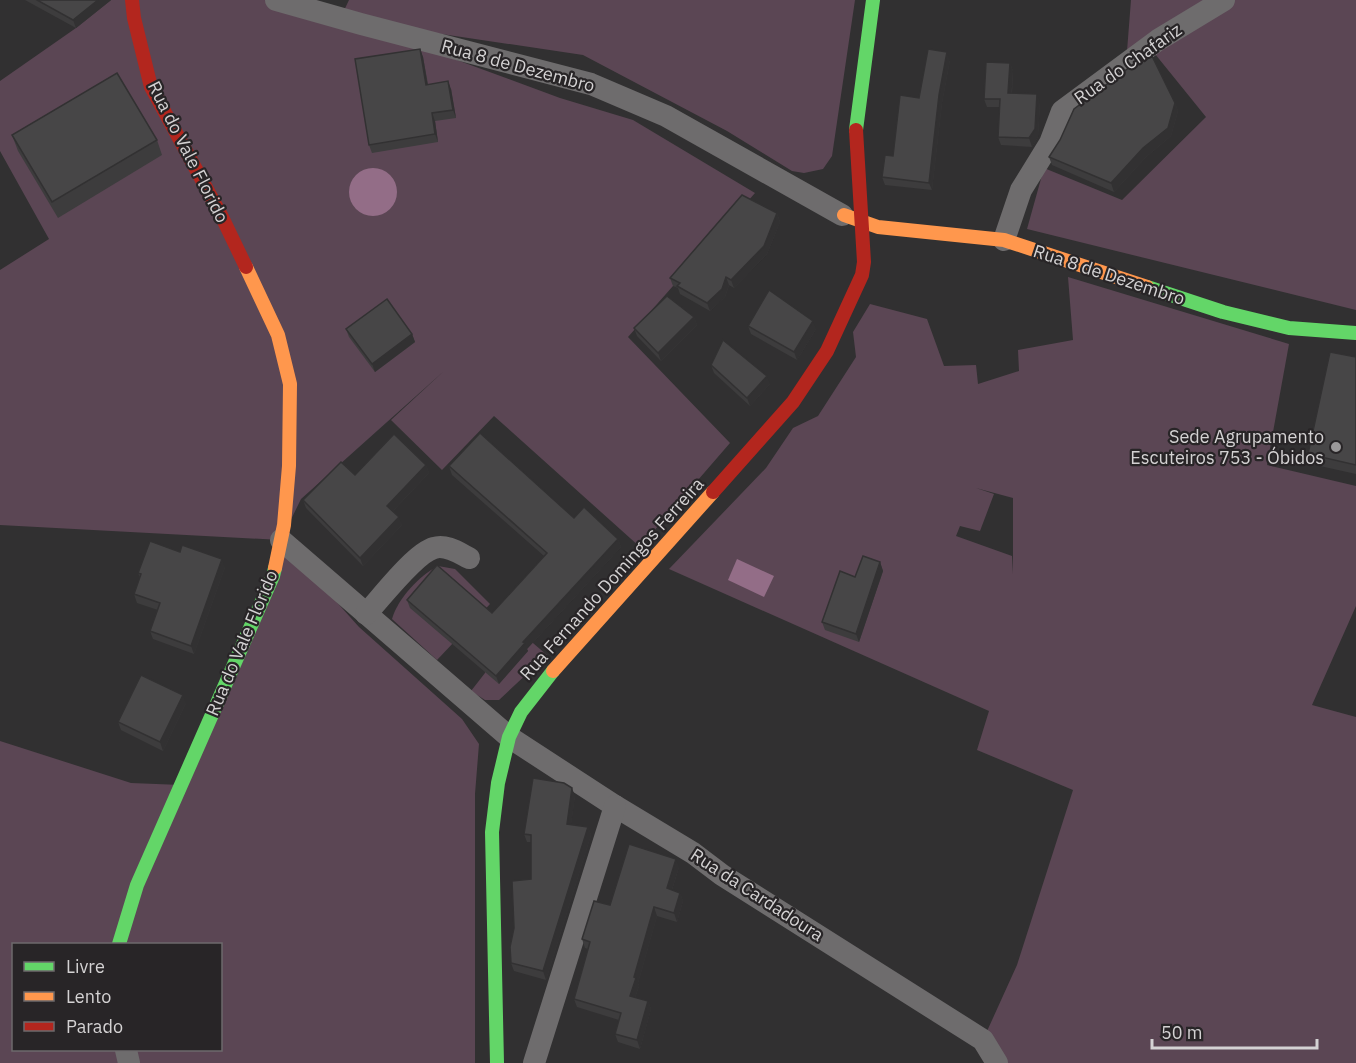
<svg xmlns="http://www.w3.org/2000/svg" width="1356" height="1063" viewBox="0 0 1356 1063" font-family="'IBM Plex Sans',sans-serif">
<rect width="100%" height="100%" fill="#313031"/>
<!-- green -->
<g fill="#5b4654" fill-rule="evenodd">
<path d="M111,0H276L340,19L349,0H855L832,156L823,169L804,173L792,171L727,131L583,55L348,20L560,98L633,120L755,193L628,337L730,443L640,547L494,416L442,470L391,420L444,371L301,499L281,540L359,627L462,719L479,744L475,794V1063H0V741L131,783L181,785L281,540L0,525V270L49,239L0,151V81L76,28ZM14,944H220V1050H14Z"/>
<path d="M1131,0H1356V310L1027,229L1044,168L1122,200L1206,117L1151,49L1126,64Z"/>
<path d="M1068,277L1289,344L1267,465L1356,486V606L1312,705L1356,717V1063H997L983,1040L1017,965L1073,790L977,750L989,711L669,569L766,468L793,428L818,416L856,357L853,332L870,304L927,319L944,366L976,365L978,384L1019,371L1018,350L1073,340ZM976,488L1013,498V574L1012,556L956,536L960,526L980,531L994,494Z"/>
<path d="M438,566L455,569L490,604L437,660L392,619C398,598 419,576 438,566Z"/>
<path d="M500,615L547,655L499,700H485L471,691L485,673Z"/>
</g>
<!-- water -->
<g fill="#936d87">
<circle cx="373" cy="192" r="24"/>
<path d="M737,559L774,576L764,597L728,580Z"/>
</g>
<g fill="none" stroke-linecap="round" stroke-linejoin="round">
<!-- street -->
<g stroke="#6e6c6d" stroke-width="22">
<path d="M276,0L361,24L591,84L666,116L842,215"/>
<path d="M1004,240L1021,190L1050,143L1062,111L1158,40L1224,0"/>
<path d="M281,540L509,737L615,806L693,853L722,875L983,1040L997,1063"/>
<path d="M366,614C381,598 415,553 434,548C446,544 459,553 469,558"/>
<path d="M126,1050L129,1063"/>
<path d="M534,1063L615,806"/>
</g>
<!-- fast -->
<g stroke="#63d668" stroke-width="14">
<path d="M856,130L873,0"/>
<path d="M1147,287L1223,312L1289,328L1356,333"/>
<path d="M119,944L137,885L273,576L275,568"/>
<path d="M497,1063L492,832L498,783L509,737L521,712L553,671"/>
</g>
<!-- slow -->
<g stroke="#ff974d" stroke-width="14">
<path d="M844,215L878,227L1004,240L1147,287"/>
<path d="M246,267L278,335L290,384L289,466L284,525L275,568"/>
<path d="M553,671L713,492"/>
</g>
<!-- jam -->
<g stroke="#b3261e" stroke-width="14">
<path d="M132,0L134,18L151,87L221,215L246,267"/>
<path d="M713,492L793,402L827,351L862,275L864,262L856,130"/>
</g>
</g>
<!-- wall -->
<g fill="#3d3c3d">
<path d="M25,0H111L76,28Z"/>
<path d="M420,49L423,57L428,84L451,89L456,118L435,121L438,142L372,153L369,145Z"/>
<path d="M950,60L942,103L932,190L885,185L882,177L893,156L919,98Z"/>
<path d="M1010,63L1013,71L1012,93L1040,102L1038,137L1032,147L1001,145L998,137L1000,107H987L984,99Z"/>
<path d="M1175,103L1178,111L1171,136L1146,157L1114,192L1052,165L1049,157Z"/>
<path d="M12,135L157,140L162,155L58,218L18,151Z"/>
<path d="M777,213L780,222L767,254L734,288L729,285L725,297L710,311L680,294L678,288L673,286L670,278Z"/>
<path d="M694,317L697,325L661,361L637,336L634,328Z"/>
<path d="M748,326L816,329L797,360L751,334Z"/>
<path d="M346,329L412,334L415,342L375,372L349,337Z"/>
<path d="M1356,357V474L1311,464L1308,454Z"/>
<path d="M711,365L770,384L750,406L714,373Z"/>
<path d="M426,465L429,473L393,511L402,525L363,566L306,508L303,500L355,475Z"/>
<path d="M449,466L574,518L618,539L621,547L527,649L528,651L499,684L410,608L407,600L492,613L544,556L452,475Z"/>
<path d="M880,562L883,571L859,642L825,630L822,622L855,577Z"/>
<path d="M225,567L194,654L153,639L150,631L158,610L137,603L134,594L140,578L138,573Z"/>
<path d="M186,703L163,751L121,730L118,722Z"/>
<path d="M575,796L571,824L588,827L591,835L546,980L514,971L511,963L531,879V842H527L524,834Z"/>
<path d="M679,867L672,890L680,893L683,901L677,922L657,916L638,983L639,986L635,998L648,1001L651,1009L640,1049L618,1042L615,1034L619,1020L577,1007L574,999L588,949L585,948L582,939L610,905Z"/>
</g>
<!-- shaded-wall -->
<g fill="#323132">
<path d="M98,0H111L76,28L73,20Z"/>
<path d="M420,49L423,57L429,93L426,85Z"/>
<path d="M947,52L950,60L942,103L932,190L929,183L939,95Z"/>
<path d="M1010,63L1013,71L1011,101L1008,93Z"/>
<path d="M448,81L451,89L456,118L453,110Z"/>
<path d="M1037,94L1040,102L1038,137L1032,147L1029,138Z"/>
<path d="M1175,103L1178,111L1171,136L1146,157L1114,192L1111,183Z"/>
<path d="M432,113L435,121L438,142L435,134Z"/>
<path d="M777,213L780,222L767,254L734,288L731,280Z"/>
<path d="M726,277L729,285L725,297L710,311L707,303Z"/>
<path d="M694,317L697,325L661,361L658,353Z"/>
<path d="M813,321L816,329L797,360L794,352Z"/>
<path d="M412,334L415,342L375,372L372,364Z"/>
<path d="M767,376L770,384L750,406L747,398Z"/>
<path d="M426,465L429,473L390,514L387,506Z"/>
<path d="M399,517L402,525L363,566L360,558Z"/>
<path d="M618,539L621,547L527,649L528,651L499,684L496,676L523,642Z"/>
<path d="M222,559L225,567L194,654L191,646Z"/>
<path d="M880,562L883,571L859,642L856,634Z"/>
<path d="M183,695L186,703L163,751L160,742Z"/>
<path d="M572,788L575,796L570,832L567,824Z"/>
<path d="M588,827L591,835L546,980L543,971Z"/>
<path d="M676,859L679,867L670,896L667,888Z"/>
<path d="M680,893L683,901L677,922L674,913Z"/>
<path d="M654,907L657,916L638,983L639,986L633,1004L630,996L634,977Z"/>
<path d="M648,1001L651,1009L640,1049L637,1040Z"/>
</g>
<!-- building -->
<g fill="#474647" stroke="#323132" stroke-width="1.5">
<path d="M37,0H98L73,20Z"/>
<path d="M420,49L426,85L448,81L453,110L432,113L435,134L369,145L355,59Z"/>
<path d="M928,49L947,52L939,95L929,183L882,177L885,155L893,156L900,95L919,98Z"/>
<path d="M1150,52L1175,103L1168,128L1143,148L1111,183L1049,157L1060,140L1074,109Z"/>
<path d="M986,62L1010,63L1008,93L1037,94L1035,129L1029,138L998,137L1000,99H984Z"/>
<path d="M117,73L157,140L52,202L12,135Z"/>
<path d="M742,195L777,213L764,246L731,280L726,277L722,289L707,303L677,286L680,283L670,278Z"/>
<path d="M769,290L813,321L794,352L748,326Z"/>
<path d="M667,296L694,317L658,353L634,328Z"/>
<path d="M387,299L412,334L372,364L346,329Z"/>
<path d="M723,340L767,376L747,398L711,365Z"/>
<path d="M1330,352L1356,357V465L1308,454Z"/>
<path d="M480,433L574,518L584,507L618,539L523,642L525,643L496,676L407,600L437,565L492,613L547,553L449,466Z"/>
<path d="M394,434L426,465L387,506L399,517L360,558L303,500L341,462L355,475Z"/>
<path d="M150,541L180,552L182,545L222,559L191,646L150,631L160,603L134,594L141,574L138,573Z"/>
<path d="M863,556L880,562L856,634L822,622L840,571L855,577Z"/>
<path d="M141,675L183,695L160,742L118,722Z"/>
<path d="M533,778L564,783L572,788L567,824L588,827L543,971L511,963L510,947L514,928L512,881L531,879V835L524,834Z"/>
<path d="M629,844L676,859L667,888L680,893L674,913L654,907L634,977L636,978L630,996L648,1001L637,1040L615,1034L621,1013L574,999L590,942L582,939L594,901L610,905Z"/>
</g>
<!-- markers -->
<circle fill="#9b999a" stroke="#282527" stroke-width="2" cx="1336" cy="447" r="6"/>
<g text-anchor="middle" stroke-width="4.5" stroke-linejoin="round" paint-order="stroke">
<!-- street labels -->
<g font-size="18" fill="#d4d2d3" stroke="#282527">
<text transform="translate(1128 64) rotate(-35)" y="6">Rua do Chafariz</text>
<text transform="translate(518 66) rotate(15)" y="6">Rua 8 de Dezembro</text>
<text transform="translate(188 152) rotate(63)" y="6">Rua do Vale Florido</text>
<text transform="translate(1109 275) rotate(18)" y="6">Rua 8 de Dezembro</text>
<text transform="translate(612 579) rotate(-48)" y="6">Rua Fernando Domingos Ferreira</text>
<text transform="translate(242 643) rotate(-67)" y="6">Rua do Vale Florido</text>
<text transform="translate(757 895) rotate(33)" y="6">Rua da Cardadoura</text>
</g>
<!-- poi labels -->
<g font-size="18" fill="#d4d2d3" stroke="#282527" text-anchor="end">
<text x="1324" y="443">Sede Agrupamento<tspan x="1324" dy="21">Escuteiros 753 - Óbidos</tspan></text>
</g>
</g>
<!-- legend -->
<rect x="12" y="943" width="210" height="108" fill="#282527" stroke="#6d6a6c" stroke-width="1.5"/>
<rect x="24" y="962" width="30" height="9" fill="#63d668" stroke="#6d6a6c" stroke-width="1.5"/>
<text x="66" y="973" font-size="18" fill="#d4d2d3">Livre</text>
<rect x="24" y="992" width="30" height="9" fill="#ff974d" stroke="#6d6a6c" stroke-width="1.5"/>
<text x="66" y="1003" font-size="18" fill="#d4d2d3">Lento</text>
<rect x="24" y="1022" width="30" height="9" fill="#b3261e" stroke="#6d6a6c" stroke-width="1.5"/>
<text x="66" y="1033" font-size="18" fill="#d4d2d3">Parado</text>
<!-- scale -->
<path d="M1152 1039v9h165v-9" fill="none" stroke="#d4d2d3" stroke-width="3"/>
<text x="1161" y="1039" font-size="18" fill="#d4d2d3" stroke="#282527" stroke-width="4.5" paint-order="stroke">50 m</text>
</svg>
